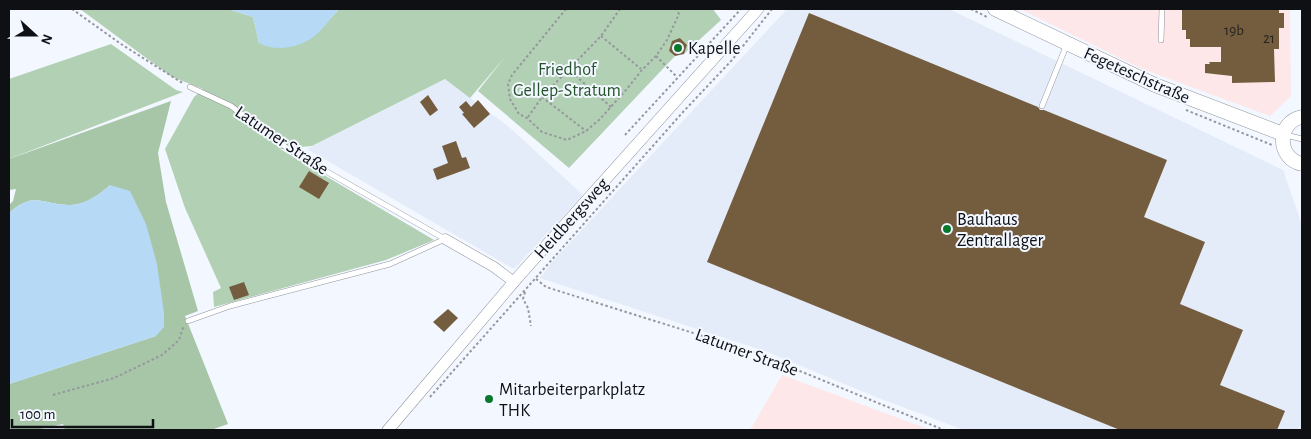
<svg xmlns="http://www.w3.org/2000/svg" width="1311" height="439" viewBox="0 0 1311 439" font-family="'Alegreya Sans',sans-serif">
<rect width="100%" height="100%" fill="#f3f7ff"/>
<!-- built -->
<g fill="#e4ebf9">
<path d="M787,9H949L1283,170L1302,225V430H964L876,397L765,351L540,278L552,262Z"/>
<path d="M445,79L509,127L583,195L514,269L307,149Z"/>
</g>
<!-- industrial -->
<g fill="#fde7e8">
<path d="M1020,9H1290L1291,96L1270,116L1142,69Z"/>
<path d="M782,375L931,430H750Z"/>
</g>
<!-- green -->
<g fill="#b2d0b3">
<path d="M80,9H228L253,17L259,43L331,18L339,9H713L721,20L684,54L687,45L680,38L669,51L675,56L569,168L478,91L505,57L470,98L445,79L312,146L280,149L434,240L386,260L214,307L213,292L221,288L185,208L165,149L194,97L203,89L172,77Z"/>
<path d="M111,44L176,90L183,92L9,159V79Z"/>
</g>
<!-- forest -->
<path fill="#a7c6a8" d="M171,101L158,153L166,202L198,311L185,316L228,424L211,430H65L63,424L35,430H9V384L156,336L110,185C99,195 84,206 68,205C41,204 34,191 9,213V205L13,201L16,189L9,190V159Z"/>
<!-- water -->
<g fill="#b6d9f5">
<path d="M228,9H339C332,16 326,26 318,33C304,47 276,53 259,43L253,17Z"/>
<path d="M110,185L130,191L146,224L157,264L164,313V327L156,336L9,384V213C34,191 41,204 68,205C84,206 99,195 110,185Z"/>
</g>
<!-- building -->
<g fill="#745d3f">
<path d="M1182,9H1279V13H1284V28H1279V49H1274L1275,82L1232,83V76L1205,73V64H1210L1209,62H1221V47H1190V39H1186V30H1182Z"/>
<path d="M809,13L1038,107L1040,110H1044L1167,160L1144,217L1205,242L1180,304L1243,330L1220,385L1285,411L1277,430H1120L707,262Z"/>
<path d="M680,38L687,45L684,54L675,56L669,51L672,41Z"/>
<path d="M428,95L438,110L430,116L420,102Z"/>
<path d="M478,100L490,114L474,128L462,114L464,113L459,107L466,101L471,107Z"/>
<path d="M456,141L462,158L466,157L470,168L437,180L433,169L448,163L442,146Z"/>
<path d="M309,171L329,183L319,199L299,187Z"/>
<path d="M244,282L249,295L234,300L229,287Z"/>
<path d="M448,309L458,318L444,332L433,322Z"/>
</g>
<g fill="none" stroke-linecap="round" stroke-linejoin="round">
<defs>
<g id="service">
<path d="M1161,40L1162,9"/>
<path d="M190,87L231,106L278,142L301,157L445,239"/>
<path d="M1042,106L1067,44"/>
<path d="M1286,135L1302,139"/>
<path d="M188,321L230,306L390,264L445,239"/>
</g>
<path id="minor" d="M445,239L494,267L514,282"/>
<path id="tertiary" d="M388,430L518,277L758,9"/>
<g id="secondary">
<path d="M995,9L1155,85L1283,134"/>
<path d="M1302,117C1276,122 1277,159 1302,164"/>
</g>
</defs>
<!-- service casing -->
<use href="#service" stroke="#90939b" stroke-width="6"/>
<!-- minor casing -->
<use href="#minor" stroke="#90939b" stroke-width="11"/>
<!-- tertiary casing -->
<use href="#tertiary" stroke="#90939b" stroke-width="12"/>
<!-- secondary casing -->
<use href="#secondary" stroke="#90939b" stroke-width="15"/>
<!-- path -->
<g stroke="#95979d" stroke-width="2" stroke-dasharray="2.5 2.5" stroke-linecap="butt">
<path d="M72,9L121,44L184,84"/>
<path d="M566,9L512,75L508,84L510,99L519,114L527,118L542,132L567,140L586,131L600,119L626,90L642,70L656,56L667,40L679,14L676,9"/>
<path d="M971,9L987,17"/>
<path d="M601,36L641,69"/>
<path d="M656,56L677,77"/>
<path d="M568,69L611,107"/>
<path d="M542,97L586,131"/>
<path d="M1186,110L1272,145"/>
<path d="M528,117L542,97L601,36L620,9"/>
<path d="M625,135L741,9"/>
<path d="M536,279L546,287L751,351L944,430"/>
<path d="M525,292L523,299L528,308L531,326"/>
<path d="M53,395L114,378L162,355L179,340L184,325"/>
<path d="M430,397L683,112L732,60L772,9"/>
</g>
<!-- service -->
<use href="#service" stroke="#fff" stroke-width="5"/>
<!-- minor -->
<use href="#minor" stroke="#fff" stroke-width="10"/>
<!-- tertiary -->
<use href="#tertiary" stroke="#fff" stroke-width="11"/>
<!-- secondary -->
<use href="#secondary" stroke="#fff" stroke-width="14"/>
</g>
<!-- markers -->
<g fill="#09782d" stroke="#f3f7ff" stroke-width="2">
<circle cx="678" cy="48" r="5"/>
<circle cx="947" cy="229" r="5"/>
<circle cx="489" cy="399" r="5"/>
</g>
<g text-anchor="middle" stroke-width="4" stroke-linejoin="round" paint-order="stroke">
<!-- number labels -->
<g font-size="15" fill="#28231e">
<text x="1234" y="35">19b</text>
<text x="1269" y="43">21</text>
</g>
<!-- poi labels -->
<g font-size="18" fill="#0f1013" stroke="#f3f7ff" text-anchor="start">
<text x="688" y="54">Kapelle</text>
<text x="957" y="225">Bauhaus<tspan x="957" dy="21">Zentrallager</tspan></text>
<text x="499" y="395">Mitarbeiterparkplatz<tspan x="499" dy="21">THK</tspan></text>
</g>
<!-- park labels -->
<g font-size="18" fill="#25532a" stroke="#f3f7ff">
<text x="567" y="75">Friedhof<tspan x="567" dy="21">Gellep-Stratum</tspan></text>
</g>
<!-- street labels -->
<g font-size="18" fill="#0f1013" stroke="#f3f7ff">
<text transform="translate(1137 75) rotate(24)" y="6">Fegeteschstraße</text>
<text transform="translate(282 140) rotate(34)" y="6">Latumer Straße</text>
<text transform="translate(571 218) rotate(-48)" y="6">Heidbergsweg</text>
<text transform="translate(747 352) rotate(20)" y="6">Latumer Straße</text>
</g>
</g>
<!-- border -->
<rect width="1311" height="439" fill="none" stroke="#0f1013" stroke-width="20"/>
<!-- north arrow -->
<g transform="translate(35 35) rotate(111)" stroke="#f3f7ff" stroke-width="4" paint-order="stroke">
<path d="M0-4L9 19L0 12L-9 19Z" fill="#0f1013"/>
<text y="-8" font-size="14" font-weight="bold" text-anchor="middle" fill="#0f1013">N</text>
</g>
<!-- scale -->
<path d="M12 419v8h141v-8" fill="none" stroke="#0f1013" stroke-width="2.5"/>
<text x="20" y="419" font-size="15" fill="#0f1013" stroke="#f3f7ff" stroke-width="4" paint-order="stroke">100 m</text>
</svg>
